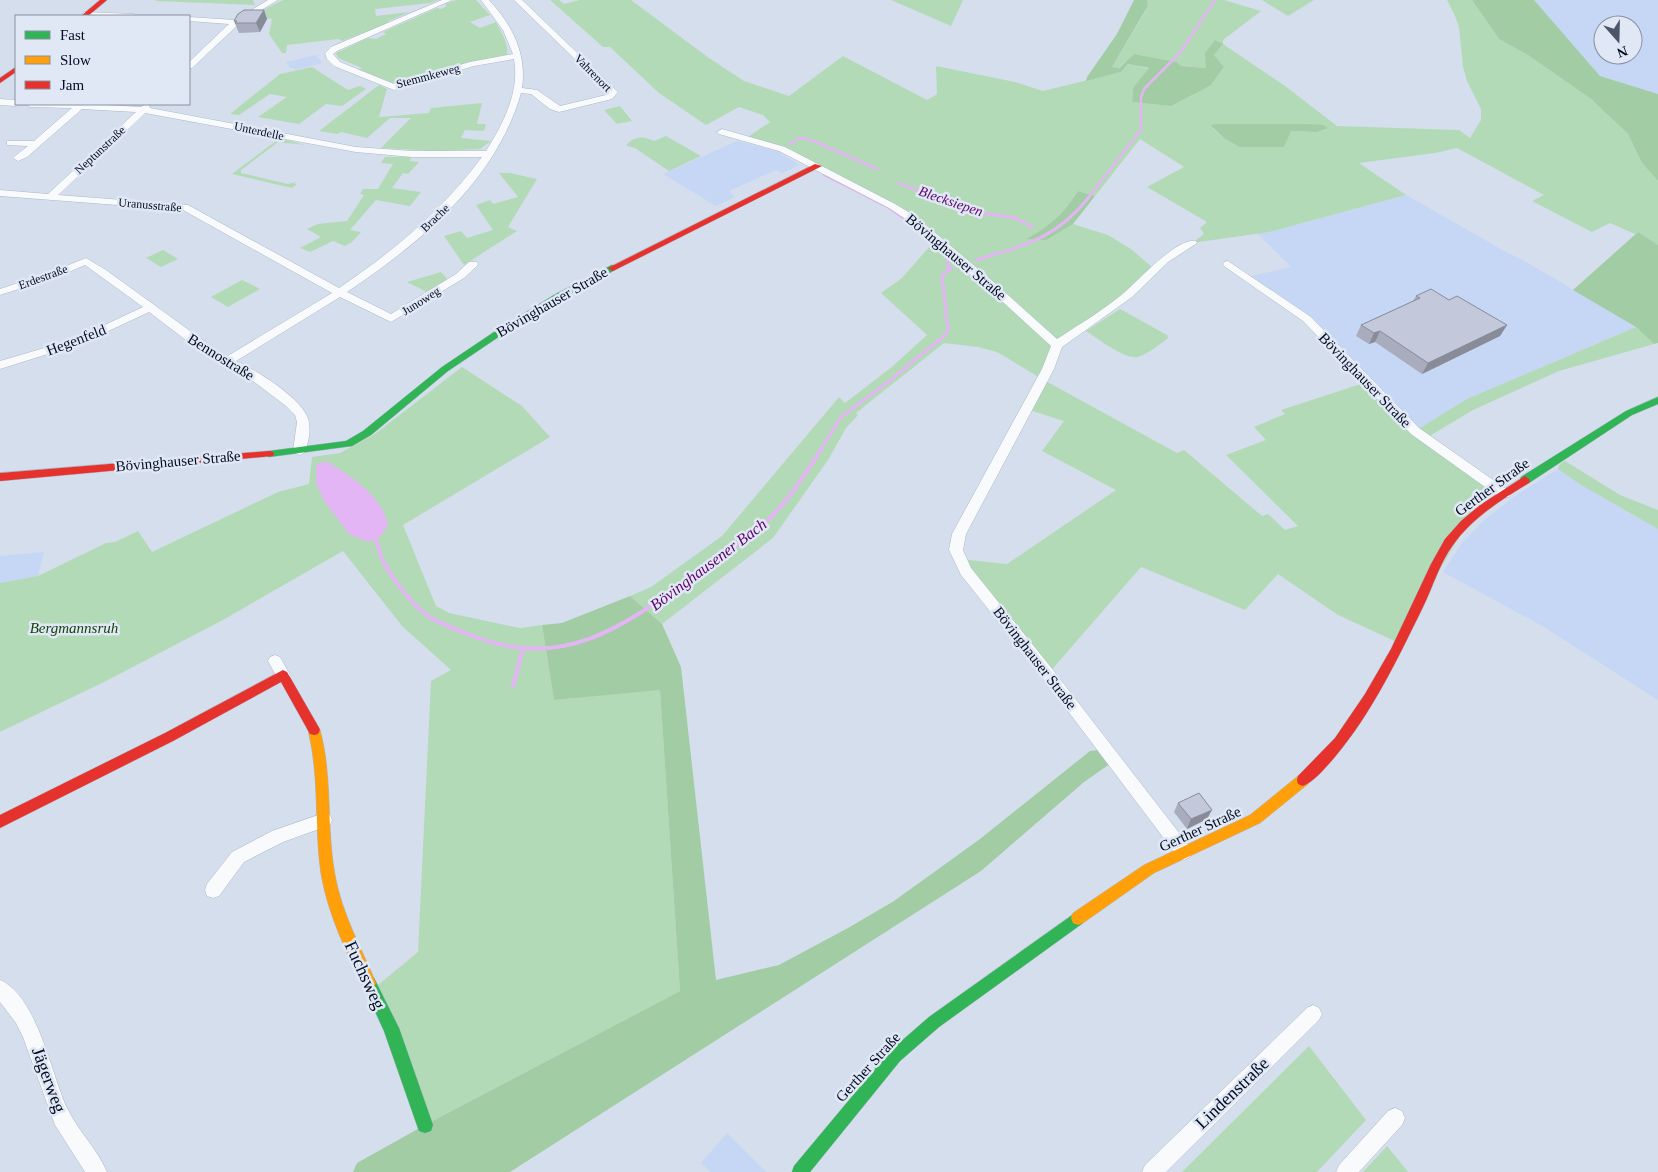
<svg xmlns="http://www.w3.org/2000/svg" width="1658" height="1172" viewBox="0 0 1658 1172" font-family="Georgia,serif">
<rect width="100%" height="100%" fill="#d5deec"/>
<!-- built -->
<g fill="#c5d7f4" fill-rule="evenodd">
<path d="M1534,0H1658V94L1600,76ZM1603,25H1633V55H1603Z"/>
<path d="M316,55L322,63L295,70L293,68H290L286,62Z"/>
<path d="M737,141L777,151L800,165L782,173L776,170L729,191L735,197L716,206L663,174Z"/>
<path d="M1406,195L1508,253L1521,259L1636,327L1467,399L1415,431L1307,319L1247,277L1291,267L1257,233L1269,232Z"/>
<path d="M1558,469L1581,485L1658,529V700L1544,627L1443,572L1462,543L1483,521L1515,496Z"/>
<path d="M44,552L38,576L0,583V556Z"/>
<path d="M727,1133L766,1172H710L701,1163Z"/>
</g>
<!-- green -->
<g fill="#b3dab6" fill-rule="evenodd">
<path d="M253,0L255,5L155,1L156,0Z"/>
<path d="M283,0H438L430,3L375,9L376,16L410,12L388,21L391,24L368,34L362,33L342,41L338,39L287,45L286,53H282L269,34L272,19L261,18L257,13Z"/>
<path d="M456,0H476L490,15L470,22L480,28L496,22C501,32 511,47 506,58L472,63L470,62L416,76L418,79C389,88 383,81 356,70L362,68L338,58L336,53L368,38L376,39L386,34L383,32L437,8L441,9L447,6L445,4Z"/>
<path d="M550,0H559L564,4L580,0H631L709,58L744,81L789,96L843,56L927,100L937,94L936,66L1015,82L1043,91L1121,72L1128,64L1150,69L1133,88L1132,102L1171,106L1210,86L1224,67L1214,55L1223,44L1215,40L1207,68L1181,66L1177,62L1134,54L1118,68L1112,67L1144,14L1148,6L1147,0H1224L1261,11L1223,40V44L1285,86L1337,126L1459,130L1470,138L1481,120V109L1467,81L1463,67L1459,27L1455,16L1447,0H1472L1499,39L1528,55L1591,99L1628,134L1642,163L1658,181V245L1638,232L1635,234L1610,223L1592,232L1532,201L1544,195L1457,148L1435,153L1359,163L1406,195L1269,232L1192,243L1204,234L1200,228L1207,222L1147,187L1184,167L1140,139L1095,196L1078,191C1061,215 1053,224 1027,238L1045,239L1073,224L1108,235L1131,249L1154,269L1128,295L1069,334L1042,379L1177,453L1184,450L1262,516L1268,514L1285,530L1298,526L1226,455L1266,440L1254,427L1285,414L1281,410L1367,382L1415,431L1467,399L1636,327L1654,344L1559,371L1473,410L1428,437L1495,489L1472,515L1397,642L1338,615L1278,574L1245,610L1141,567L1048,674L959,559L1007,564L1116,490L1042,451L1064,421L1026,409L1042,379L997,352L978,347L944,343L856,413L858,415L846,428L828,460L773,538L662,624L630,596L651,587L722,536L839,397L845,403L893,366L927,335L881,293L902,278L930,246L939,242L911,218L803,158L745,139L770,122L763,115L739,107L706,125L659,93L610,47H603ZM1216,124H1265L1316,132L1291,131L1286,139C1251,145 1237,155 1210,125Z"/>
<path d="M891,0H963L951,26Z"/>
<path d="M1262,0H1314L1288,16Z"/>
<path d="M312,67L348,90L360,86L366,89L342,106L326,104L299,124L258,117L287,97L270,94L239,115L230,114L280,74Z"/>
<path d="M379,85L387,89L379,117L429,113L431,108L482,103L477,124H486L484,131L465,130L461,138L491,141L480,149L437,151L381,148L411,118H390L367,138L341,132L337,134L319,131Z"/>
<path d="M620,106L632,121L617,124L604,110Z"/>
<path d="M666,136L701,156L669,171L635,148L627,146V144C636,136 643,136 654,141Z"/>
<path d="M280,138L305,145L278,142L241,170V173L288,184L296,182L294,184H297L292,188L232,174Z"/>
<path d="M385,157H411L410,161L419,162L408,174L403,173L392,188L421,192L410,206L376,200L350,230L361,232L352,242L345,246L333,241L310,252L300,248L321,237L307,229L318,224L347,221L364,195L360,194L363,189H378L393,164L381,163Z"/>
<path d="M499,173H510L537,179L508,227L517,231L464,265L444,236L461,231L467,238L493,230L476,205L490,200L493,204L518,197Z"/>
<path d="M163,250L178,259L161,267L146,258Z"/>
<path d="M441,272L449,281L429,293L407,282Z"/>
<path d="M242,280L260,289L228,307L211,297Z"/>
<path d="M1120,309L1167,335L1168,338C1160,344 1148,354 1138,357C1125,360 1097,338 1086,331Z"/>
<path d="M462,367L522,406L550,437L403,525L436,606L449,613L520,628L542,625L554,700L660,689L680,991L425,1125L372,990L418,952L431,681L451,670L402,626L343,551L221,621L104,682L0,732V583L38,576L106,543L115,542L138,531L152,552L278,492L309,484L312,457L340,453L375,434Z"/>
<path d="M1565,461L1620,495L1658,510V529L1581,485L1558,469L1559,465Z"/>
<path d="M1309,1046L1366,1120L1317,1172H1182Z"/>
<path d="M1387,1146L1408,1172H1363Z"/>
</g>
<!-- forest -->
<g fill="#a2cca4">
<path d="M1134,0H1147L1148,6L1112,67L1119,68L1134,54L1177,62L1181,66L1206,68L1205,53L1215,40L1223,44L1214,55L1224,67L1210,86L1171,106L1132,102L1133,88L1149,68L1128,64L1121,72L1086,81L1087,77L1117,34Z"/>
<path d="M1472,0H1534L1600,76L1658,94V181L1642,163L1628,134L1591,99L1528,55L1499,39Z"/>
<path d="M1216,124H1301L1323,125L1328,128L1316,132L1291,131L1284,147H1240L1225,139L1210,125Z"/>
<path d="M1078,191L1095,196L1073,224L1046,240L1026,239C1052,224 1061,216 1078,191Z"/>
<path d="M1638,232L1658,245V343L1654,344L1636,327L1573,290Z"/>
<path d="M630,596L662,624L681,667L716,980L779,965L848,928L894,901L980,839L1090,751L1106,749L1114,761L1084,782L981,871L510,1172H353L357,1163L425,1125L680,991L660,690L554,700L542,625L562,623Z"/>
</g>
<!-- water -->
<path fill="#e3b5f4" d="M326,461C350,476 382,495 388,525L380,537L369,542L350,535L324,501L316,483V465Z"/>
<g fill="none" stroke-linecap="round" stroke-linejoin="round">
<!-- stream-far2 -->
<g stroke="#e3b5f4" stroke-width="2.5">
<path d="M789,144L800,138L809,139L877,169"/>
<path d="M824,175L870,198"/>
<path d="M898,183L940,198"/>
<path d="M1088,198L1141,130V98L1144,89L1179,54L1215,0"/>
</g>
<!-- stream-far1 -->
<g stroke="#e3b5f4" stroke-width="3">
<path d="M868,197L888,207L912,224"/>
<path d="M936,197L981,213L1016,218L1032,227"/>
<path d="M976,260C1025,245 1056,239 1089,197"/>
<path d="M821,449L841,417L888,382L944,336L948,330L942,275L952,268L948,267L947,258L937,246"/>
</g>
<!-- stream -->
<g stroke="#e3b5f4" stroke-width="4">
<path d="M375,539C379,544 379,551 381,557C391,577 410,603 428,616C442,625 458,630 473,636C565,671 623,627 694,575C717,558 744,542 765,523C788,502 805,474 822,448"/>
<path d="M513,686L523,649"/>
</g>
<defs>
<g id="street">
<path d="M268,0H278L241,22L192,68H189V62L229,24L189,21V17L235,20Z"/>
<path d="M442,0H452L337,51L333,54L340,62L394,84L470,62L513,54L503,30L481,0H489C512,25 527,53 522,88L537,90L560,106L606,95L609,92L514,0H522L618,92L612,99L559,112L550,109L531,94L521,93C496,181 420,243 347,292L391,314L456,274L469,262H477L478,264L477,266L464,278L391,322L340,297L236,361C256,370 298,396 307,416C312,427 309,444 303,454L299,455L293,451L297,422L295,415L286,406L245,375L211,359L149,312L83,343L0,369V361L75,339L143,307L85,265L62,275L0,295V289L54,271L86,258L106,270L226,357L332,293L183,210L0,196V190L48,194L136,112L82,109L27,157L18,161L13,158L15,156L28,146L7,145V141H34L72,108L30,107L26,104H90L141,107L146,104L149,105L150,108L356,147L412,151H486C503,124 520,92 514,59L474,66L394,90L334,66L327,59L325,53L331,47ZM145,113L356,152L412,157H482C443,210 394,251 339,288L188,205L58,195Z"/>
<path d="M84,12L134,14L138,16H87L83,14Z"/>
<path d="M0,99L16,100V104H20L16,106L0,105Z"/>
<path d="M722,129L785,147L895,204L915,216L990,279L1057,339C1080,324 1104,310 1125,292C1139,280 1177,237 1196,241L1197,243L1168,262L1132,297L1062,347L1054,369L966,534L963,550L971,568L1053,670L1190,847L1192,852L1190,857L1184,860L1178,857L1043,678L961,575L949,550L952,534L1042,369L1051,346L982,283L963,269L907,220L889,208L779,151L719,134L717,132Z"/>
<path d="M1228,261L1311,317L1419,428L1509,491L1510,494L1509,497H1499L1411,434L1303,321L1224,266L1223,264L1224,262Z"/>
<path d="M275,655L280,657L290,675L288,679L283,681L278,679L268,661L270,657Z"/>
<path d="M324,813L330,815L332,820L330,825L283,842L244,862L219,896L213,898L207,896L205,890L207,884L232,852L272,831Z"/>
<path d="M0,980C38,996 51,1076 68,1110C79,1132 98,1150 107,1172H85L55,1125L23,1037L16,1023L0,1002Z"/>
<path d="M1313,1005L1319,1008L1322,1014L1319,1020L1166,1172H1142L1145,1165L1307,1008Z"/>
<path d="M1395,1108L1402,1111L1405,1118L1402,1125L1359,1172H1336L1339,1165L1388,1111Z"/>
</g>
<g id="fast">
<path d="M612,265L615,266V270L560,299L500,336L448,371L371,435L352,446L269,457L264,454L269,451L346,441L363,431L442,367L494,332L554,295Z"/>
<path d="M1658,397V404L1632,415L1529,483H1521L1520,480L1521,477L1626,411Z"/>
<path d="M1078,911L1083,913L1085,918L1083,923L939,1027L900,1061L810,1172H792L794,1166L890,1051L929,1017Z"/>
<path d="M369,976L374,978L399,1028L433,1125L431,1131L425,1133L419,1131L384,1031L362,983L364,978Z"/>
</g>
<g id="slow">
<path d="M314,725L318,726L320,730C333,778 326,827 335,875C342,914 361,947 376,983L374,988L369,990L364,988C346,952 328,914 321,874C314,826 320,778 308,730L310,726Z"/>
<path d="M1303,774L1308,776L1309,780L1308,784L1260,823L1154,873L1083,923L1078,925L1073,923L1071,918L1073,913L1144,865L1250,815L1298,776Z"/>
</g>
<g id="jam">
<path d="M100,0H107L88,16H81Z"/>
<path d="M16,67V72L0,83V78Z"/>
<path d="M815,164L822,166L615,270L612,271L608,268Z"/>
<path d="M269,451L273,452L274,454L273,456L0,481V473Z"/>
<path d="M1525,476L1530,480L1529,483C1501,500 1472,518 1453,545C1439,564 1433,587 1423,607C1397,660 1372,713 1334,758C1326,767 1315,781 1303,786L1298,784L1297,780L1298,776L1335,738L1365,694L1391,649L1431,564L1445,539L1461,521L1480,505Z"/>
<path d="M283,670L287,672L318,726L320,730L318,734L314,735L310,734L281,682L173,741L0,828V815L165,733Z"/>
</g>
</defs>
<!-- street casing -->
<use href="#street" stroke="#acb8c9" stroke-width="1"/>
<!-- fast casing -->
<use href="#fast" stroke="#acb8c9" stroke-width="1"/>
<!-- slow casing -->
<use href="#slow" stroke="#acb8c9" stroke-width="1"/>
<!-- jam casing -->
<use href="#jam" stroke="#acb8c9" stroke-width="1"/>
<!-- street -->
<use href="#street" fill="#f9fafc" fill-rule="evenodd"/>
<!-- fast -->
<use href="#fast" fill="#30b455" fill-rule="evenodd"/>
<!-- slow -->
<use href="#slow" fill="#ff9f0a" fill-rule="evenodd"/>
<!-- jam -->
<use href="#jam" fill="#e5322d" fill-rule="evenodd"/>
</g>
<!-- wall -->
<g fill="#a8acbc">
<path d="M264,10L267,19L260,32L239,33L234,21Z"/>
<path d="M1416,296L1449,300L1507,325L1500,336L1422,374L1375,342L1369,344L1356,336L1361,325L1413,301Z"/>
<path d="M1178,803L1207,819L1187,829L1174,812Z"/>
</g>
<!-- shaded-wall -->
<g fill="#888c99">
<path d="M264,10L267,19L260,32L256,23Z"/>
<path d="M1507,325L1500,336L1422,374L1428,363Z"/>
<path d="M1380,331L1375,342L1369,344L1374,333Z"/>
<path d="M1212,810L1207,819L1187,829L1191,819Z"/>
</g>
<!-- building -->
<g fill="#c3c8db" stroke="#888c99">
<path d="M244,10H264L256,23H235L237,21H234L238,14Z"/>
<path d="M1431,289L1449,300L1457,296L1507,325L1428,363L1380,331L1374,333L1361,325L1420,298L1416,296Z"/>
<path d="M1199,793L1212,810L1191,819L1178,803Z"/>
</g>
<g text-anchor="middle" stroke-width="5" stroke-linejoin="round" paint-order="stroke">
<!-- far-street labels -->
<g font-size="12" fill="#030d22" stroke="#e1e8f5">
<text transform="translate(593 73) rotate(45)" y="4">Vahrenort</text>
<text transform="translate(428 76) rotate(-15)" y="4">Stemmkeweg</text>
<text transform="translate(259 131) rotate(12)" y="4">Unterdelle</text>
<text transform="translate(100 150) rotate(-43)" y="4">Neptunstraße</text>
<text transform="translate(150 205) rotate(5)" y="4">Uranusstraße</text>
<text transform="translate(435 218) rotate(-44)" y="4">Brache</text>
<text transform="translate(43 277) rotate(-20)" y="4">Erdestraße</text>
<text transform="translate(421 301) rotate(-32)" y="4">Junoweg</text>
</g>
<!-- far-water labels -->
<g font-size="14" font-style="italic" fill="#5d016e" stroke="#e1e8f5">
<text transform="translate(951 201) rotate(19)" y="5">Blecksiepen</text>
</g>
<!-- street labels -->
<g font-size="15" fill="#030d22" stroke="#e1e8f5">
<text transform="translate(956 257) rotate(40)" y="5">Bövinghauser Straße</text>
<text transform="translate(552 302) rotate(-30)" y="5">Bövinghauser Straße</text>
<text transform="translate(76 340) rotate(-21)" y="5">Hegenfeld</text>
<text transform="translate(221 357) rotate(32)" y="5">Bennostraße</text>
<text transform="translate(1365 380) rotate(46)" y="5">Bövinghauser Straße</text>
<text transform="translate(178 461) rotate(-5)" y="5">Bövinghauser Straße</text>
<text transform="translate(1492 487) rotate(-36)" y="5">Gerther Straße</text>
<text transform="translate(1035 658) rotate(52)" y="5">Bövinghauser Straße</text>
<text transform="translate(1200 829) rotate(-25)" y="5">Gerther Straße</text>
<text transform="translate(868 1067) rotate(-48)" y="5">Gerther Straße</text>
</g>
<!-- park labels -->
<g font-size="15" font-style="italic" fill="#144208" stroke="#e1e8f5">
<text x="74" y="633">Bergmannsruh</text>
</g>
<!-- water labels -->
<g font-size="16" font-style="italic" fill="#5d016e" stroke="#e1e8f5">
<text transform="translate(708 564) rotate(-37)" y="6">Bövinghausener Bach</text>
</g>
<!-- near-street labels -->
<g font-size="18" fill="#030d22" stroke="#e1e8f5">
<text transform="translate(365 975) rotate(65)" y="6">Fuchsweg</text>
<text transform="translate(49 1080) rotate(70)" y="6">Jägerweg</text>
<text transform="translate(1232 1093) rotate(-44)" y="6">Lindenstraße</text>
</g>
</g>
<!-- legend -->
<rect x="15" y="15" width="175" height="90" fill="#e1e8f5" stroke="#8890a1"/>
<rect x="25" y="31" width="25" height="8" fill="#30b455" stroke="#8890a1"/>
<text x="60" y="40" font-size="15" fill="#030d22">Fast</text>
<rect x="25" y="56" width="25" height="8" fill="#ff9f0a" stroke="#8890a1"/>
<text x="60" y="65" font-size="15" fill="#030d22">Slow</text>
<rect x="25" y="81" width="25" height="8" fill="#e5322d" stroke="#8890a1"/>
<text x="60" y="90" font-size="15" fill="#030d22">Jam</text>
<!-- north arrow -->
<g transform="translate(1618 40) rotate(160)"><circle r="24" fill="#e1e8f5" stroke="#8890a1"/>
<path d="M0-4L9 19L0 12L-9 19Z" fill="#4c5669"/>
<text y="-8" font-size="14" font-weight="bold" text-anchor="middle" fill="#030d22">N</text>
</g>
</svg>
